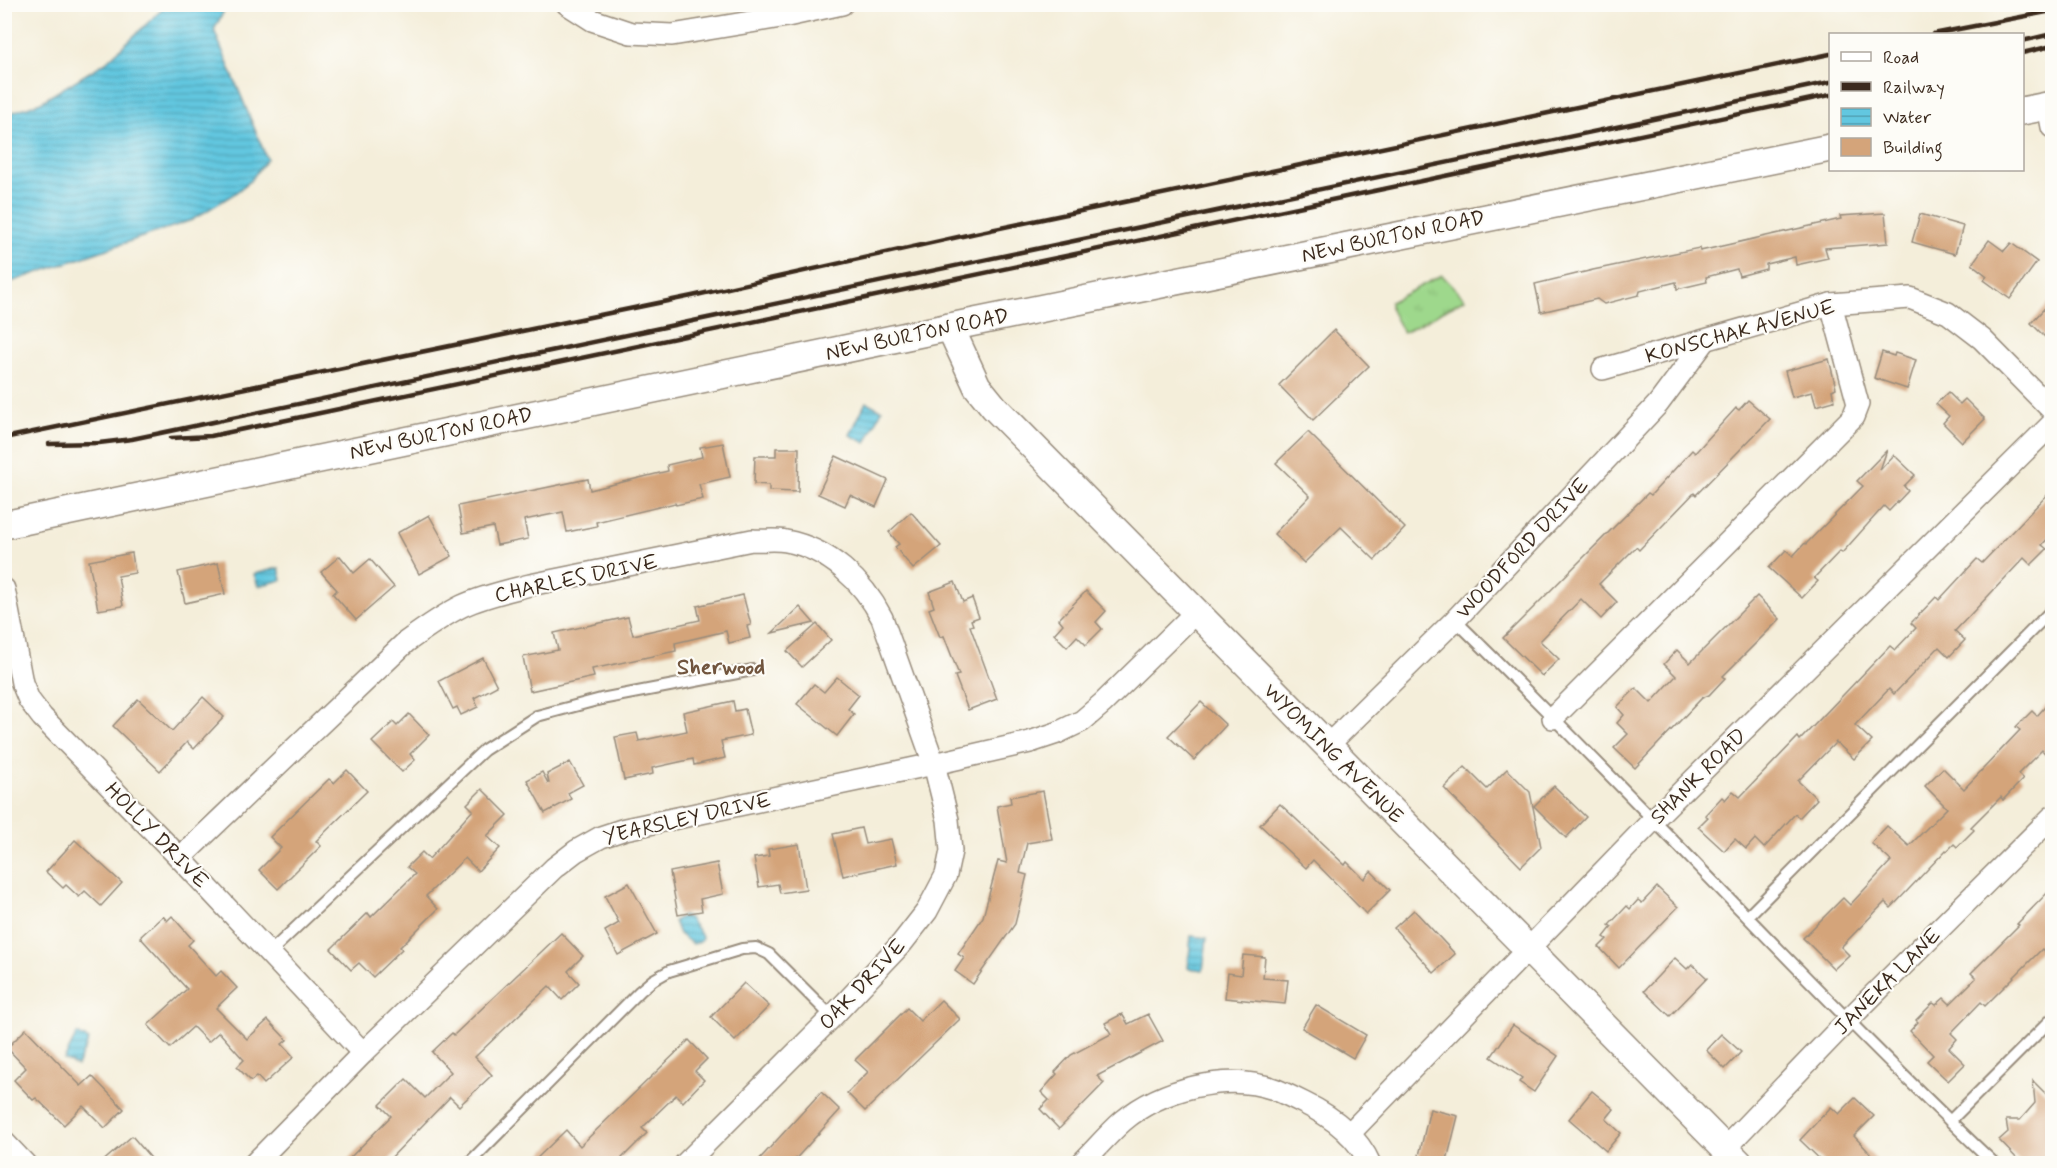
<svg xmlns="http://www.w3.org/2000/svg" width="2057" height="1168" viewBox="0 0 2057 1168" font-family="Mynerve,sans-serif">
<defs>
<pattern id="park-tufts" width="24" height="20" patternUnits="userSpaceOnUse" patternTransform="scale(1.5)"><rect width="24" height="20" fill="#9ed88c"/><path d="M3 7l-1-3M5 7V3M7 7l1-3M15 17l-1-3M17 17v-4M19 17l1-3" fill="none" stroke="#89ba78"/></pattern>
<pattern id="water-rules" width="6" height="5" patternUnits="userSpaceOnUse" patternTransform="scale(1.5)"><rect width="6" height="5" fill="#62c7e0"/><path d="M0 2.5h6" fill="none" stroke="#52a2b5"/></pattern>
</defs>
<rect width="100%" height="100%" fill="#fdfcf7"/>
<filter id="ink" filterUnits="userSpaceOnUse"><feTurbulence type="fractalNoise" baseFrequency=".0167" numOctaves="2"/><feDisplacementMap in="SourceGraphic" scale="12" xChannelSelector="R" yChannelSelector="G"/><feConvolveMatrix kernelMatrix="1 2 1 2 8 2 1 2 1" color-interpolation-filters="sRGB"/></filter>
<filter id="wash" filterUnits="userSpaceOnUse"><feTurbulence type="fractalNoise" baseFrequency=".008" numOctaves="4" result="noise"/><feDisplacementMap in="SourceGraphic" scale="24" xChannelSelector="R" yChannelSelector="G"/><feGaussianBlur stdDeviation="1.35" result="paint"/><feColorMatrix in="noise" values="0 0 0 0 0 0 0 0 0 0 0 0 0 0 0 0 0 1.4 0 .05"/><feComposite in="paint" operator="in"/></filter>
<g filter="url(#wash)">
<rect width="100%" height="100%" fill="#f4eeda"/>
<!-- park -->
<path fill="url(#park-tufts)" stroke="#6c8155" stroke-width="1.5" d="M1442,275L1465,299L1403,333L1390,308V302Z"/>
<!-- water -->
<g fill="url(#water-rules)" stroke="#4e787f" stroke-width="1.5">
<path d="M168,4L227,5L214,30L267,159L250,181L234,194L192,220L5,284V115L41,102L106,62Z"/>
<path d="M866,402L882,410L866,443L850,435Z"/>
<path d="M279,568L282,580L258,586L254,574Z"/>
<path d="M682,916L689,918C693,926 701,931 702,938L700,942L693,944L679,934L674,921Z"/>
<path d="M1191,936L1207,938L1203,970L1188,968Z"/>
<path d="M77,1034L89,1040L77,1066L64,1060Z"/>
</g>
<g id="blocks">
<!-- building -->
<g fill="#d4a47a">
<path d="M1885,213L1888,243L1825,248L1828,258L1796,265L1795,257L1766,264V269L1739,276L1737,269L1706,277L1707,282L1677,289L1676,282L1640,291L1639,295L1604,304L1597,299L1541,312L1535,284L1593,270L1699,248L1700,251L1841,219L1840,216Z"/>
<path d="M1920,214L1963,226L1955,254L1912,242Z"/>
<path d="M1989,240L2004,251L2011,243L2037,262L2010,299L1984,280L1987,276L1972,264Z"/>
<path d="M2052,300V344L2031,323Z"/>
<path d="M1334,330L1369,366L1313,420L1279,385Z"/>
<path d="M1882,352L1894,356L1895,353L1916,360L1907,389L1874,378Z"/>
<path d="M1829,359L1836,388L1832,390L1834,401L1816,406L1812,392L1792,397L1785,371Z"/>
<path d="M1948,392L1960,404L1965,399L1985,419L1962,442L1943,423L1949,416L1936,404Z"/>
<path d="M1748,400L1770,419L1696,495L1694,493L1639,550L1636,547L1599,584L1617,602L1601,619L1581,599L1540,641L1559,659L1542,676L1503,638L1648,493L1651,495L1692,450L1695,453L1736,408L1739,410Z"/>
<path d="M1308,432L1405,528L1375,560L1341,527L1304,563L1274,534L1310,496L1276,463Z"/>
<path d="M723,443L730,477L699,484L703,499L676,505L675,503L596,522L597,526L567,532L563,512L524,520L528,539L497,545L493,527L463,533L458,506L588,479L590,490L668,471L667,465L702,457L700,447Z"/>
<path d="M776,448H799L798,492L769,491V485L754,484L755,456H776Z"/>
<path d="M1887,450L1880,470L1894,455L1915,475L1904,486L1908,491L1889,511L1884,506L1842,553L1840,551L1814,578L1818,581L1802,598L1769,568L1786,550L1793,556L1805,543L1806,544L1863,486L1857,481Z"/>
<path d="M836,456L888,480L876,507L850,495L845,506L818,494Z"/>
<path d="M2052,490V534L2042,545L2047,549L2031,565L2024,558L1955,631L1965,640L1949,657L1939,647L1894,694L1889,689L1855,725L1872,741L1854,759L1836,742L1798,781L1817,799L1799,818L1795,814L1764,848L1755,839L1746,849L1735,839L1724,851L1698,827L1708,817L1705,815L1722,797L1725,800L1733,791L1740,797L1798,737L1800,740L1890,646L1895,650L1916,628L1911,623L1936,597L1939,600L1977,559L1982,563Z"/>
<path d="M911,512L941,546L913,569L895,547L899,544L889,532Z"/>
<path d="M429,515L452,556L419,574L397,533Z"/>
<path d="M132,553L135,573L118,576L123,606L98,610L89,561Z"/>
<path d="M340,556L354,573L370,559L394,587L356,620L333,594L337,590L321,572Z"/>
<path d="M218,563L225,594L185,603L178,572Z"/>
<path d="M955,582L963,602L972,598L979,617L971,620L973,625L970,626L997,699L968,710L955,676L959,675L944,636L940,637L929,609L934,607L929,592Z"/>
<path d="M1086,591L1106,611L1096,622L1102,629L1086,645L1077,636L1067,647L1054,634L1063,624L1059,619Z"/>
<path d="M743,595L751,625L747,626L750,638L729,643L726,631L675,643L676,651L592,669L594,677L530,691L523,657L558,650L554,633L628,617L633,635L700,620L697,606Z"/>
<path d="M1757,596L1780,619L1723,676L1725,678L1709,695L1702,698L1635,768L1614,748L1628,734L1617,723L1624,715L1617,707L1636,688L1651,703L1676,676L1664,664L1677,650L1690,663Z"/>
<path d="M800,607L814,623L772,633Z"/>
<path d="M817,624L831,640L802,667L787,651Z"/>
<path d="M483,658L497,686L474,698L478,707L461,715L457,707L453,709L439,681Z"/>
<path d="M837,677L859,695L848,709L854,714L837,736L797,704L814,684L824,692Z"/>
<path d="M203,697L224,717L194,749L187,742L160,771L113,726L138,699L172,731Z"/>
<path d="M2052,699V761L2042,750L2018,774L2023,779L2003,800L2001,797L1971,827L1974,830L1957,847L1954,844L1947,851L1946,850L1891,908L1885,902L1841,947L1849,955L1834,969L1803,938L1843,898L1850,905L1891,861L1871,843L1887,826L1909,846L1947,808L1925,786L1943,768L1964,789L2020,730L2016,727L2032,711L2037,716Z"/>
<path d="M733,701L735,711L745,709L751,735L721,741L725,758L694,765L693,759L652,768L653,774L624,780L615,737L637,733L639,741L687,731L683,712Z"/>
<path d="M1201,702L1226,725L1194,760L1168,736Z"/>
<path d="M409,714L429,735L410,754L415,760L402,772L372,742L393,722L397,726Z"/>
<path d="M570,762L583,785L568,793L571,799L545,813L527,780L542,772L548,783H549L547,774Z"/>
<path d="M1465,767L1487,789L1507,769L1530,792L1541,847L1521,867L1444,788Z"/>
<path d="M347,770L367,791L316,841L321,846L278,889L259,870L281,848L270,837L329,779L334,783Z"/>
<path d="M1554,786L1586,817L1566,838L1534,806Z"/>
<path d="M482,789L508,815L487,836L500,848L478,871L465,858L426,896L438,909L400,947L402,949L373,977L359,963L351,970L331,949L368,913L371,917L415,874L407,867L422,852L429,859L473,810L467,804Z"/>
<path d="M1043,791L1052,839L1027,843L1020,873L1027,875L1015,924L973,984L955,971L964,958L958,954L983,917L998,861L1007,863L997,806L1011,803L1010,797Z"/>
<path d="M1280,804L1345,865L1347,862L1364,879L1371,871L1390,890L1366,914L1313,860L1306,868L1260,825Z"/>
<path d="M861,828L865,844L891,839L897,864L843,876L833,834Z"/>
<path d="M75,840L122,883L101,906L85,891L79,897L66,885L63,888L46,872Z"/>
<path d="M799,844L806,889L780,893L778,884L759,887L754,858L769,856L768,849Z"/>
<path d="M717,863L723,894L700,899L702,911L678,915L670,872Z"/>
<path d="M629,883L657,934L618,955L605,931L619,923L605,896Z"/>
<path d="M1657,887L1678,907L1619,968L1599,947L1607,939L1604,937L1612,927L1609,925L1627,906L1630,909L1638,900L1642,903Z"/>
<path d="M2052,888V959L2042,949L1985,1006L1981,1002L1951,1033L1957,1039L1949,1048L1965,1064L1948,1081L1927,1061L1933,1055L1910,1031L1918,1022L1916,1020L1933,1003L1936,1005L1944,998L1950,1004L1976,978L1971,973L2019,925L2017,924Z"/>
<path d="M1414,910L1455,954L1434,973L1394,928Z"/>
<path d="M163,916L167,921L172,916L193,940L188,945L216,976L221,971L237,988L216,1008L247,1039L268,1020L287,1040L282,1044L294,1057L264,1084L257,1076L251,1081L237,1067L244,1060L219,1032L208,1042L193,1027L170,1048L148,1025L187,989L140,937Z"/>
<path d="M561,933L583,956L568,971L579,983L562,1000L549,986L475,1057L492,1075L459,1106L450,1097L385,1164H344L391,1116L380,1105L406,1079L425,1098L451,1072L432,1052L452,1033L454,1035Z"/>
<path d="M1243,955L1265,957L1263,978L1288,980L1285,1004L1225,998L1228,973L1241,975Z"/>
<path d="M1675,958L1687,969L1692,964L1707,978L1670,1016L1644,991Z"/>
<path d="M744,983L769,1006L735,1041L711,1017Z"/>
<path d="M941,1000L960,1019L865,1111L847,1093L868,1072L855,1060L907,1008L920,1021Z"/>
<path d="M1316,1005L1366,1035L1353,1058L1302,1028Z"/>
<path d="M1122,1014L1128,1024L1148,1014L1163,1041L1097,1076L1104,1083L1059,1129L1040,1109L1049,1100L1041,1092L1057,1074L1055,1072L1071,1055L1111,1034L1105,1023Z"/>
<path d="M1513,1025L1558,1056L1534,1092L1519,1082L1522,1078L1491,1057Z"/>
<path d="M26,1029L81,1086L92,1076L124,1109L105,1128L83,1106L64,1125L36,1098L33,1100L14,1080L26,1068L7,1048Z"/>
<path d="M1721,1034L1741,1052L1725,1069L1706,1050Z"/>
<path d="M689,1040L707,1059L695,1071L704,1080L683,1102L676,1095L642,1128L647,1133L616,1164H531L566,1130L580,1146Z"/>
<path d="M2033,1081L2052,1100V1164H2022L1999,1140L2008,1132L2006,1120H2020L2035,1103Z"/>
<path d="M1592,1091L1614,1109L1606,1119L1621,1133L1606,1151L1569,1119Z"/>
<path d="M821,1092L840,1110L791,1164H755Z"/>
<path d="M1855,1098L1874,1116L1854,1136L1880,1164H1825L1800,1140L1831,1107L1839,1114Z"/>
<path d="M1430,1109L1458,1116L1446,1164H1417Z"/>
<path d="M132,1136L156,1164H100Z"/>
</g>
</g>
</g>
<g filter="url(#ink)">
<use href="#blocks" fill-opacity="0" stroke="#988c7c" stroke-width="1.5"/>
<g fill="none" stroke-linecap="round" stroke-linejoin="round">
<defs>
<g id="service">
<path d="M1455,620C1638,798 1809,988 1995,1164"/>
<path d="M1748,916L2052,610"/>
<path d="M269,953L484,750L537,716L601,699L753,670"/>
<path d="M1950,1121L2052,1019"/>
<path d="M468,1164L640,991L653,980L669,971L742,949L756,948L769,954L832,1017"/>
</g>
<g id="minor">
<path d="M567,4L592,20L631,33L672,35L787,16L842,4"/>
<path d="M2048,106L2052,127"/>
<path d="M1603,369L1831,304L1910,298L1948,313L1982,339L2052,410"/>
<path d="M4,589L22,683L29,700L42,717L180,858L363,1053"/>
<path d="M1553,718L1853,417L1858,404L1831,304"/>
<path d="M1327,746L1455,620L1658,404L1705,341"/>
<path d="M180,858L406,642C424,629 442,616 462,606C483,596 507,591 530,585L752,540C763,541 775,539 786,541C829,549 863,581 882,618L934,764L948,820L951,851L946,875L927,911L902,943L832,1017L685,1164"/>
<path d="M1349,1134L1654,819L2052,424"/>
<path d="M4,1142L25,1164"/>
<path d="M1725,1148L1849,1019L2052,817"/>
<path d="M254,1164L363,1053L554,868L576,851L601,837L625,829L934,764L1030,742L1057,733L1082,721L1103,703L1196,612"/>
<path d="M1081,1164C1095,1150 1108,1134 1123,1121C1161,1089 1227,1072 1274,1089C1284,1093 1294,1098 1304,1103C1331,1116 1357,1135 1370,1164"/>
</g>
<g id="tertiary">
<path d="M2022,111L2052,105"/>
<path d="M950,327L977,386L994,407L1740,1164"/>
<path d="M4,525L950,327L1830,148"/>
</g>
</defs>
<!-- service casing -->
<use href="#service" stroke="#988c7c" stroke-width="14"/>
<!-- minor casing -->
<use href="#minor" stroke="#988c7c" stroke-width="24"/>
<!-- tertiary casing -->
<use href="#tertiary" stroke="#988c7c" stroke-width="30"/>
<!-- service -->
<use href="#service" stroke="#fff" stroke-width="10"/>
<!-- minor -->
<use href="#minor" stroke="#fff" stroke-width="21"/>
<!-- tertiary -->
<use href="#tertiary" stroke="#fff" stroke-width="27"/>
<!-- rail -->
<g stroke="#3b2a1e" stroke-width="4.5">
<path d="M1933,34L2052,11"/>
<path d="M2022,41L2052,34"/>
<path d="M2022,53L2052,46"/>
<path d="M4,438L692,296L976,233L1830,54"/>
<path d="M171,438L211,436L1830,95"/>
<path d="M49,444L99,443L132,439L1830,82"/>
</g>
</g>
</g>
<g text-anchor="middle" stroke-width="4.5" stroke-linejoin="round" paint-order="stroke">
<!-- street labels -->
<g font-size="21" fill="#3b2a1e" stroke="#fdfcf7">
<text transform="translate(1393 236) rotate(-12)" y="7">NEW BURTON ROAD</text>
<text transform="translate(1740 331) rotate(-15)" y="7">KONSCHAK AVENUE</text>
<text transform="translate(917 334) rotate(-12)" y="7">NEW BURTON ROAD</text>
<text transform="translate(441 433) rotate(-12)" y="7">NEW BURTON ROAD</text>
<text transform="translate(1522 548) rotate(-47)" y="7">WOODFORD DRIVE</text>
<text transform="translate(576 578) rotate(-12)" y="7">CHARLES DRIVE</text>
<text transform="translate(1334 753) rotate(45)" y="7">WYOMING AVENUE</text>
<text transform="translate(1698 776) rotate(-45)" y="7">SHANK ROAD</text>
<text transform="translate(687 818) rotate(-13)" y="7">YEARSLEY DRIVE</text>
<text transform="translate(157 835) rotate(46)" y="7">HOLLY DRIVE</text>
<text transform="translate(1887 981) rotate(-45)" y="7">JANEKA LANE</text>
<text transform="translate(862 984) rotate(-47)" y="7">OAK DRIVE</text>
</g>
<!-- neighbourhood labels -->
<g font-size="22" font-weight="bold" fill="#71553e" stroke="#fdfcf7">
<text x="721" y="674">Sherwood</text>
</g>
</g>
<!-- margin -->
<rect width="2057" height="1168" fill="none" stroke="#fdfcf7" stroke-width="24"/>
<!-- legend -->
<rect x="1829" y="33" width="195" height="138" fill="#fdfcf7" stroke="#afa8a0" stroke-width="1.5"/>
<rect x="1841" y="52" width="30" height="9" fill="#ffffff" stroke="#afa8a0" stroke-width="1.5"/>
<text x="1883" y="63" font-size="18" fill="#3b2a1e">Road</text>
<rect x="1841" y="82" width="30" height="9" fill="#3b2a1e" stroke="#afa8a0" stroke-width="1.5"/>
<text x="1883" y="93" font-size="18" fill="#3b2a1e">Railway</text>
<rect x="1841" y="108" width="30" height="18" fill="url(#water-rules)" stroke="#afa8a0" stroke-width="1.5"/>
<text x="1883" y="123" font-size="18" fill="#3b2a1e">Water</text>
<rect x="1841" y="138" width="30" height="18" fill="#d4a47a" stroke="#afa8a0" stroke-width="1.5"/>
<text x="1883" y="153" font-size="18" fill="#3b2a1e">Building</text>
</svg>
